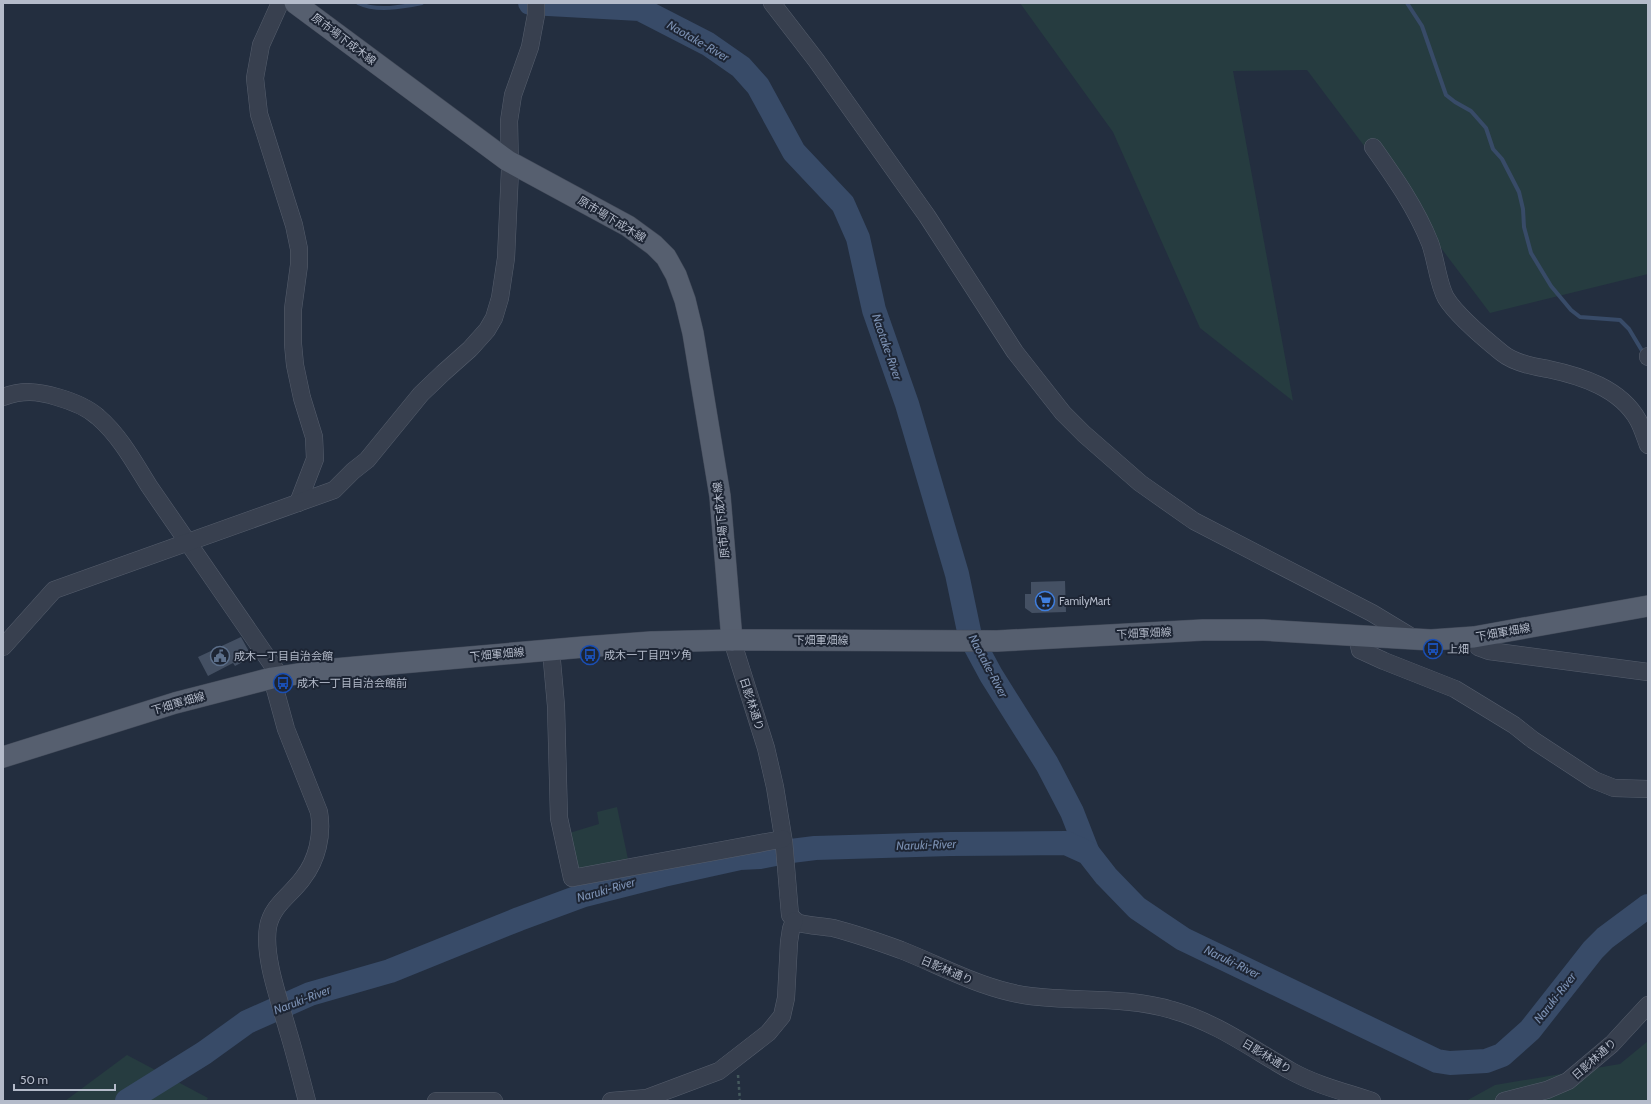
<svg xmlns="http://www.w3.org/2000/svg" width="1651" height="1104" viewBox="0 0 1651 1104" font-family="Cabin,'Noto Sans JP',sans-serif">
<rect width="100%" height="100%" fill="#232e3f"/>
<!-- green -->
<g fill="#263c40">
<path d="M1020,3H1648V274L1490,313L1307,70L1233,71L1293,401L1200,328L1113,132Z"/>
<path d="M617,807L629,864L577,874L566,834L599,824L597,812Z"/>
<path d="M1648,1041V1101H1466L1495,1085L1620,1064Z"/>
<path d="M127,1055L208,1098L206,1101H65Z"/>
</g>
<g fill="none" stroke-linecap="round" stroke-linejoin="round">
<!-- stream -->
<g stroke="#384b68" stroke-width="4">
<path d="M358,3C377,12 402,7 422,3"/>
<path d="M640,3V9"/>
<path d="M1407,3L1422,26L1446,95L1455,102L1471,111L1486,128L1493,149L1502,159L1519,192L1523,209L1524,227L1531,253L1551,286L1571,310L1580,317L1620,320L1629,329L1644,354"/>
</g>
<!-- river -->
<g stroke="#384b68" stroke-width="24">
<path d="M530,3L640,9L708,44L741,67L758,86L794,152L843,204L858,238L874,310L907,404L957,574L970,636L991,675L1047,764L1072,812L1088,853"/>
<path d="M127,1101L204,1053L247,1022L310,994L390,971L519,919L584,895L663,875L740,858L760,857L791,851L815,848L950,844L1066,843L1088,853L1106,876L1137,908L1183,939L1437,1061L1450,1063L1486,1061L1502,1055L1530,1030L1593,950L1605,938L1648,906"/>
</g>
</g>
<!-- building -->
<g fill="#445063">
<path d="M1065,581L1066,612L1032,613L1025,608V594H1031V582Z"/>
<path d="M241,637L252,657L235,666L233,663L208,676L198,657Z"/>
</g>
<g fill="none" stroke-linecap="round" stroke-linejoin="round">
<defs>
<g id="minor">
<path d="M280,3L261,45L255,78L259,114L294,225L299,249V265L293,309V344L295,365L302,398L314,437L315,459L298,503"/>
<path d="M772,3L816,60L927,216L1015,352L1063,413L1084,434L1140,483L1194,521L1372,613L1415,639"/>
<path d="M1373,147C1395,178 1416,208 1430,243C1436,259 1438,284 1446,298C1457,316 1486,340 1502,353C1513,362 1535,367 1548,369C1581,376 1620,388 1638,420C1642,427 1645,437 1648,445"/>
<path d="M1648,356V357"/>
<path d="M3,397C23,390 37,391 57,397C71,401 87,407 98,417C120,436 134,462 149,486L280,676"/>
<path d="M1357,636L1360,650L1384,661L1455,689L1514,725L1533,740L1594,780L1614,788L1648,789"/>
<path d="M1474,637L1478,647L1489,651L1648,672"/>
<path d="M732,640L766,748L775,787L784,843L790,915C793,919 795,921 799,923C810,926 822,926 833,928C856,934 879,942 901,950C944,967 984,990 1030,996C1077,1002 1126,996 1172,1010C1216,1022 1252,1049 1291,1071C1316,1085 1345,1092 1372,1101"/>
<path d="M3,647L54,590L334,490L353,471L367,460L421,394L443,373L470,349L487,330L494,318L500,298L506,258L510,170L509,121L513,95L530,47L536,15V3"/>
<path d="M551,650L556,706L559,818L572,878L783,839"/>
<path d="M272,678L286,729L319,812C323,835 317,860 303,878C291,895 272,905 268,927C263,957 280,1002 288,1031C295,1054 301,1078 307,1101"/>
<path d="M436,1101H494"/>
<path d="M611,1101L647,1098L719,1071L768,1033L782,1016L786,998L789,942L791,929L794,921"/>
<path d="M1504,1101L1547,1090L1568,1081L1612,1044L1648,1005"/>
</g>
<g id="major">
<path d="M295,3L508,161L628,226L654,245L666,257L676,275L685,300L693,333L720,496L732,640"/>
<path d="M3,757L175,703L272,678L323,670L401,663L584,647L651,642L732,640L997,641L1203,630H1263L1431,640L1474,637L1648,606"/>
</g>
</defs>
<!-- minor casing -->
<use href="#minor" stroke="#565e6d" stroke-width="18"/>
<!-- major casing -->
<use href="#major" stroke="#414958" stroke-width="22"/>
<!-- path -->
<path stroke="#44595d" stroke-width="2.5" stroke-dasharray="3 3" stroke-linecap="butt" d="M738,1075L740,1101"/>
<!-- minor -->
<use href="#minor" stroke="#38404f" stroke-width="17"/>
<!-- major -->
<use href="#major" stroke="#565f6f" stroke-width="21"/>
</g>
<!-- icons -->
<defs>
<symbol id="supermarket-ring" viewBox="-11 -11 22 22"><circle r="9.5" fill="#1d2534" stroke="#3f7fe0" stroke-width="1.5"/><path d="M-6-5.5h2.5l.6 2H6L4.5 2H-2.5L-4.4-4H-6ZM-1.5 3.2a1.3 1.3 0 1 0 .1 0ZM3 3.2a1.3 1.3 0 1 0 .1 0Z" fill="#3f7fe0"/></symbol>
<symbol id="bus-ring" viewBox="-11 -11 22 22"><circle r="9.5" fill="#1d2534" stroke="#1a4fb4" stroke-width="1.5"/><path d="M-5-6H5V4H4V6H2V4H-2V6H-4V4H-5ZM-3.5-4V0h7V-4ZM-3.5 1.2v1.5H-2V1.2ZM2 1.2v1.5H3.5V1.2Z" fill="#1a4fb4"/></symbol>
<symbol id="civic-ring" viewBox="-11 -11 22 22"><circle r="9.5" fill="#1d2534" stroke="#5c6f8a" stroke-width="1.5"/><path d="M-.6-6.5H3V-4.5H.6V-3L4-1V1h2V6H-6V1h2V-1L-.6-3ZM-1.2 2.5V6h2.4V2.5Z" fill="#5c6f8a"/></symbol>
</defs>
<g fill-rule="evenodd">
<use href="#supermarket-ring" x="1034" y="590" width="22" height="22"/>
<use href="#bus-ring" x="1422" y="638" width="22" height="22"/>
<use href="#bus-ring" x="579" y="644" width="22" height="22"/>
<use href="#civic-ring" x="209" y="645" width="22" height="22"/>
<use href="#bus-ring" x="272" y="672" width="22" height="22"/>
</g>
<g text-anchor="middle" stroke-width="4" stroke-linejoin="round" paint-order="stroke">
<!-- street labels -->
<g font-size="11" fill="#b4bbca" stroke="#1d2534">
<text transform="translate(344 39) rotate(37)" y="4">原市場下成木線</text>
<text transform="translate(612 219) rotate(31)" y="4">原市場下成木線</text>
<text transform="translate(721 520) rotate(-96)" y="4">原市場下成木線</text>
<text transform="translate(1503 632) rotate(-10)" y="4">下畑軍畑線</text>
<text transform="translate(1144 633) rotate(-3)" y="4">下畑軍畑線</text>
<text x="821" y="644">下畑軍畑線</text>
<text transform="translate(497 654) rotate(-5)" y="4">下畑軍畑線</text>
<text transform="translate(178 703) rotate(-16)" y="4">下畑軍畑線</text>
<text transform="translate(752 704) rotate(72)" y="4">日影林通り</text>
<text transform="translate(947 970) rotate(23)" y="4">日影林通り</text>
<text transform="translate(1267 1056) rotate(31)" y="4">日影林通り</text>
<text transform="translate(1594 1059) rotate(-42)" y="4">日影林通り</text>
</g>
<!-- poi labels -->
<g font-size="11" fill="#b4bbca" stroke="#1d2534" text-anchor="start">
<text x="1059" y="605">FamilyMart</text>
<text x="1447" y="653">上畑</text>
<text x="604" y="659">成木一丁目四ツ角</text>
<text x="234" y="660">成木一丁目自治会館</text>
<text x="297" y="687">成木一丁目自治会館前</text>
</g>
<!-- water labels -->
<g font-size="12" font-style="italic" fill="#7b90b2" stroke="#1d2534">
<text transform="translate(698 41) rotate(30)" y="4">Naotake-River</text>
<text transform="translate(887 347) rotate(71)" y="4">Naotake-River</text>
<text transform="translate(988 666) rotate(62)" y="4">Naotake-River</text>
<text transform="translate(926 845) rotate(-2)" y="4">Naruki-River</text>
<text transform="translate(606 890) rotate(-16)" y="4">Naruki-River</text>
<text transform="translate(1232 962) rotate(26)" y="4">Naruki-River</text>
<text transform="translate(1555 998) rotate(-52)" y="4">Naruki-River</text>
<text transform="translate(302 1000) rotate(-21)" y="4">Naruki-River</text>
</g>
</g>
<!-- border -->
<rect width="1651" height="1104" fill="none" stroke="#b4bbca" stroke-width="8"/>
<!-- scale -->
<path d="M14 1084v6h101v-6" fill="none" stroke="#b4bbca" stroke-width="2"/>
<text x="20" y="1084" font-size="12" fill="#b4bbca" stroke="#1d2534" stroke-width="3" paint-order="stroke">50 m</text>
</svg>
